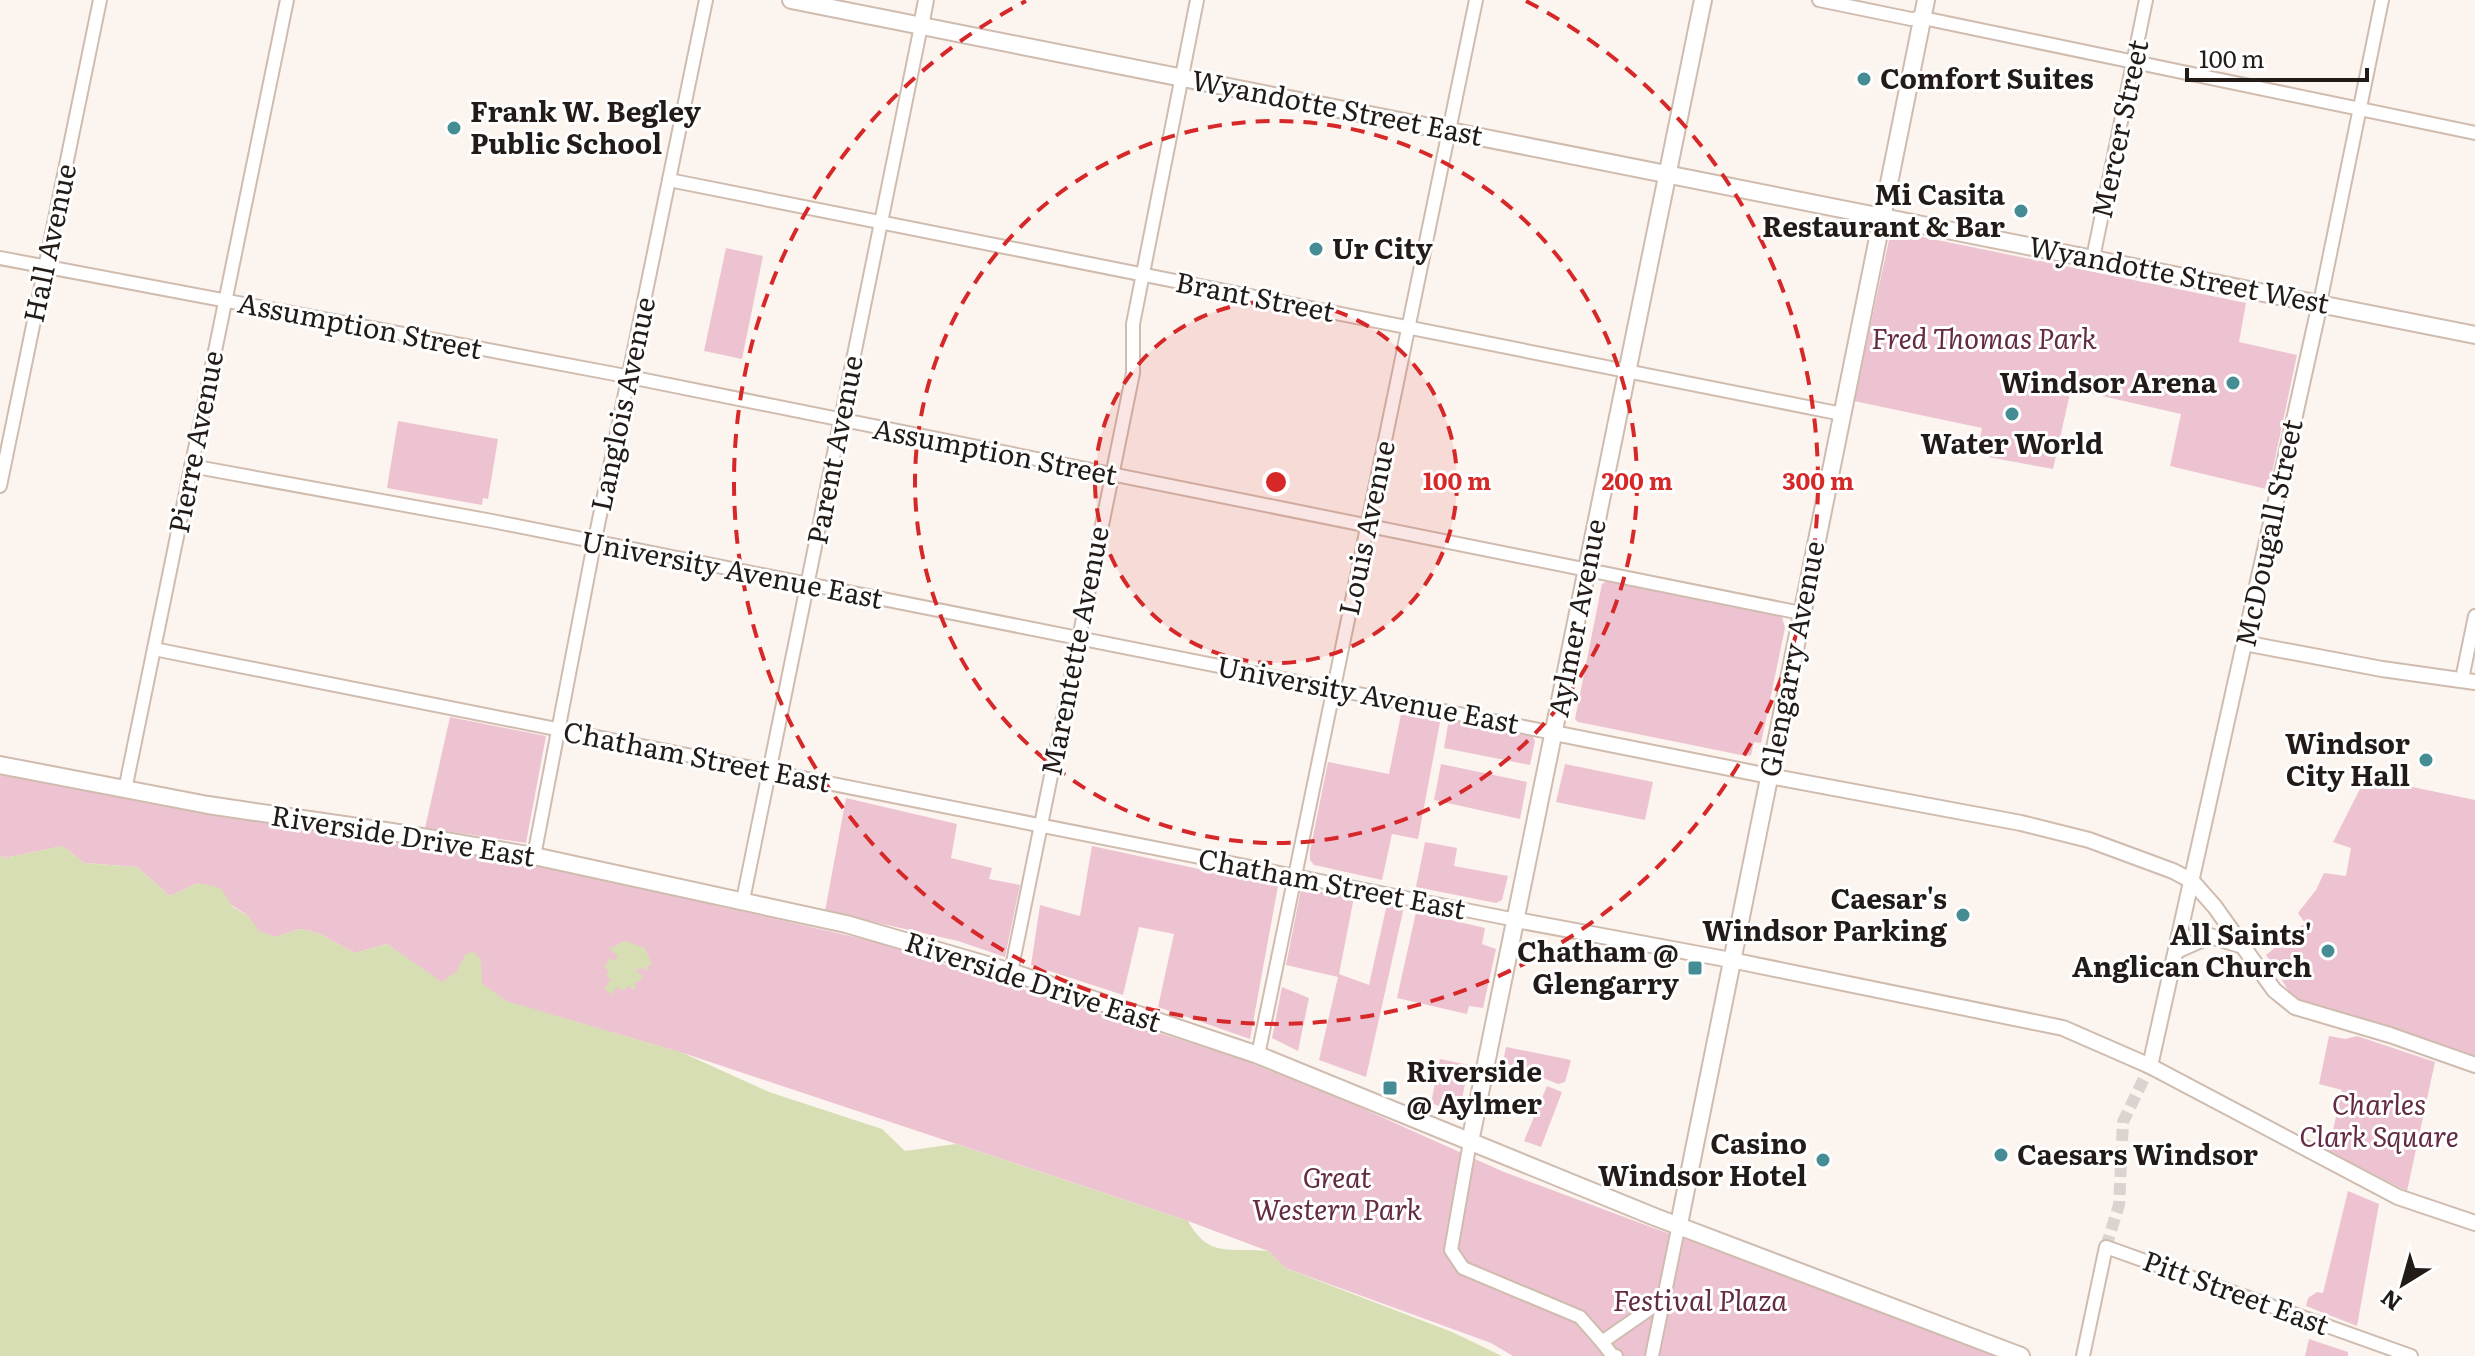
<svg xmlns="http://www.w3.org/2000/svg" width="2475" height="1356" viewBox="0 0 2475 1356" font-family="Literata,serif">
<rect width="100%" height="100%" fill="#fcf4ef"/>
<!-- green -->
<g fill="#edc3d1">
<path d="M1903,233L2246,303L2239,342L2297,355L2269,487L2266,489L2170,466L2181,414L2071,389L2053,469L1977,455L1982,428L1854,401L1889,240L1894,234Z"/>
<path d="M726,248L763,256L742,359L704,351Z"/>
<path d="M398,421L498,439L488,499L483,498L482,505L387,488Z"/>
<path d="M1607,581L1782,617L1785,628L1761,743L1754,742L1751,755L1746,756L1578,722L1575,719L1602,584Z"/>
<path d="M1402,709L1441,717L1418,839L1392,834L1382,880L1314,865L1310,860V851L1328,762L1389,774Z"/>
<path d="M450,717L546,736L526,843L425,828Z"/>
<path d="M1449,719L1532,735L1535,741L1530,765L1444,748Z"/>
<path d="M1441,764L1527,782L1520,819L1434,800Z"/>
<path d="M1565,764L1653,782L1645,820L1556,802Z"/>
<path d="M0,771L131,799L396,838L540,865L872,941L1244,1060L1357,1106L1504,1172L1659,1230L1773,1268L2000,1356H1513L1491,1343L1285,1268L1268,1251L1188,1221L683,1053L442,983L387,944L355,953L318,933L300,929L275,937L258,931L248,916L198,883L170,896L137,867L84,863L63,846L4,858L0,855Z"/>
<path d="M2374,779L2475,800V1059L2293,998L2266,955L2305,923L2298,913L2316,890L2324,873L2346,876L2351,848L2333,842L2361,787Z"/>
<path d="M846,798L957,824L951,858L992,868L989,879L1020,885L1005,957L958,941L825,911Z"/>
<path d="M1425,842L1457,848L1454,866L1508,876L1502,900L1496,903L1416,887Z"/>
<path d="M1092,846L1278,886L1250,1039L1158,1007L1174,934L1139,927L1123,995L1031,965L1040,905L1080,916Z"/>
<path d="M1301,889L1354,897L1339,974L1369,985L1387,904L1404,907L1366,1077L1319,1060L1338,977L1286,965Z"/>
<path d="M1416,912L1485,928L1482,944L1496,949L1483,1008L1469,1006L1467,1014L1397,998Z"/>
<path d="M1282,987L1309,998L1298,1051L1272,1038Z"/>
<path d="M2329,1036L2345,1039L2357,1036L2435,1062L2407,1191L2328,1152L2342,1090L2319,1084Z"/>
<path d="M1506,1047L1571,1060L1565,1082L1558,1084L1503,1062Z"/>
<path d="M1440,1059L1469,1065L1461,1103L1452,1111L1431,1103Z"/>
<path d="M1547,1086L1562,1092L1541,1147L1524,1141Z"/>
<path d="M2348,1191L2379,1204L2357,1326L2306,1306L2308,1298L2317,1292L2323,1293Z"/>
<path d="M2309,1339L2348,1352V1356H2305Z"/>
</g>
<!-- water -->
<g fill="#d7deb3">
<path d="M63,846L84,863L137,867L170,896L198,883L221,888L233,907L248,916L259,931L275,937L300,929L318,933L355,953L387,944L442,982L456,972L466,954L474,952L481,960L482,983L506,1001L683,1053L769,1092L882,1129L905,1151L956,1144L1188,1221C1209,1259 1230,1247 1268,1251L1285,1268L1452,1332L1502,1356H0V855L4,858Z"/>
<path d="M624,941L645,948L652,965H647L648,970L639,968L637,972L644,977L634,984L636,987L634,990L628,986L624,991L617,987L612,994L604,989L611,980L606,976L609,971L604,967L610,958L614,961L618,956L609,949Z"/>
</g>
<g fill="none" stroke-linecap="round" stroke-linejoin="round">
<!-- minor-tunnel -->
<path stroke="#dbd3cf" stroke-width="12" stroke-dasharray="12 6" stroke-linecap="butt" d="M2106,1247L2119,1205L2123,1122L2150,1066"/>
<defs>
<g id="minor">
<path d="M1819,0L1911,19L1923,18L2475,133"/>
<path d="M669,180L1842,414"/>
<path d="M0,258L615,374L1801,613"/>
<path d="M2093,258L2146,0"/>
<path d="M2320,303L2382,0"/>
<path d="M191,466L492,521L1554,733"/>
<path d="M0,486L100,0"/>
<path d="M154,649L1516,920"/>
<path d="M2462,679L2475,616"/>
<path d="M125,790L287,0"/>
<path d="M534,856L593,549L706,0"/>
<path d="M743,900L921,26"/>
<path d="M1011,972L1133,373V324L1197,0"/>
<path d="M1258,1055L1476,0"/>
<path d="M1470,1142L1451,1250L1463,1268L1580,1317L1602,1342L1661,1301"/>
<path d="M1602,1342L1612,1355L1616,1356"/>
<path d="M1652,1356L1679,1224"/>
<path d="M2083,1356L2106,1247L2411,1356"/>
</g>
<g id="tertiary">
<path d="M921,26L926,0"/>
<path d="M2244,643L2382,669L2475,682"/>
<path d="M1554,733L1769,776L2021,823L2089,840L2173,871L2192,881L2215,907L2274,990L2295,1007L2390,1035L2475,1065"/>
<path d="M1516,920L1731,960L2063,1028L2150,1066L2398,1197L2475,1223"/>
<path d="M2176,951L2210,936L2243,946"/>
<path d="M2150,1066L2320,303"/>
</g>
<g id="secondary">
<path d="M791,0L2475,335"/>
<path d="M0,765L208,805L392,832L534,856L846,924L1011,972L1258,1055L1655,1217L2021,1356"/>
<path d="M1470,1142L1703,0"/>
<path d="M1679,1224L1926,0"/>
</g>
</defs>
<!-- minor casing -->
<use href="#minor" stroke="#cfbcaf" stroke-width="16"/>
<!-- tertiary casing -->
<use href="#tertiary" stroke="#cfbcaf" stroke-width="18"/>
<!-- secondary casing -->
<use href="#secondary" stroke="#cfbcaf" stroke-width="20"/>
<!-- minor -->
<use href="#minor" stroke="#fff" stroke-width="12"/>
<!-- tertiary -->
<use href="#tertiary" stroke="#fff" stroke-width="14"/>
<!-- secondary -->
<use href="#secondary" stroke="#fff" stroke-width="16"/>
</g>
<!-- distance rings -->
<circle cx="1276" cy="482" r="181" fill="#d62828" fill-opacity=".12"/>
<g fill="none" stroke="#d62828" stroke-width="4" stroke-dasharray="14 10">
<circle cx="1276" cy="482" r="181"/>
<circle cx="1276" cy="482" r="361"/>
<path d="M1526 1A542 542 0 1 1 1026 1"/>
</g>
<!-- markers -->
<g fill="#458c94" stroke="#fff" stroke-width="3">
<circle cx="1864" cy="79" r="8"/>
<circle cx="454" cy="128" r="8"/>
<circle cx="2021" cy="211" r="8"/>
<circle cx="1316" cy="249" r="8"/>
<circle cx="2233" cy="383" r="8"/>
<circle cx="2012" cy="414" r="8"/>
<circle cx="2426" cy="760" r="8"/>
<circle cx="1963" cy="915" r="8"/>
<circle cx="2328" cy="951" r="8"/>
<rect x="1687" y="960" width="16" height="16" rx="4"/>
<rect x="1382" y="1080" width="16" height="16" rx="4"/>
<circle cx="2001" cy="1155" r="8"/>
<circle cx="1823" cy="1160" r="8"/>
</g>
<g text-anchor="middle" stroke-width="6" stroke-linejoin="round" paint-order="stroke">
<!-- poi labels -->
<g font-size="28" font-weight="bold" fill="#221b17" stroke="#fff" text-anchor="end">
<text x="1880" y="89" text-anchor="start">Comfort Suites</text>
<text x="470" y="122" text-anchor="start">Frank W. Begley<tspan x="470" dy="32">Public School</tspan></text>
<text x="2005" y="205">Mi Casita<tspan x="2005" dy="32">Restaurant &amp; Bar</tspan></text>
<text x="1332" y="259" text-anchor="start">Ur City</text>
<text x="2217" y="393">Windsor Arena</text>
<text x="2012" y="454" text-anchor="middle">Water World</text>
<text x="2410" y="754">Windsor<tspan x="2410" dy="32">City Hall</tspan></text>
<text x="1947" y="909">Caesar's<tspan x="1947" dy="32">Windsor Parking</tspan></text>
<text x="2312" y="945">All Saints'<tspan x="2312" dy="32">Anglican Church</tspan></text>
<text x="1679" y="962">Chatham @<tspan x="1679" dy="32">Glengarry</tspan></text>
<text x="1406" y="1082" text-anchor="start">Riverside<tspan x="1406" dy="32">@ Aylmer</tspan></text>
<text x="1807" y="1154">Casino<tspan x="1807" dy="32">Windsor Hotel</tspan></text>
<text x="2017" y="1165" text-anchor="start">Caesars Windsor</text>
</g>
<!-- street labels -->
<g font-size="28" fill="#221b17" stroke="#fff">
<text transform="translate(1337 108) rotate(11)" y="10">Wyandotte Street East</text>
<text transform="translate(2120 129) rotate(-78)" y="10">Mercer Street</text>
<text transform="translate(50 243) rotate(-78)" y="10">Hall Avenue</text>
<text transform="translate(2179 275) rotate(11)" y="10">Wyandotte Street West</text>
<text transform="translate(1255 297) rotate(11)" y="10">Brant Street</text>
<text transform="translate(360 326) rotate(11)" y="10">Assumption Street</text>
<text transform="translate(623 404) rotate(-78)" y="10">Langlois Avenue</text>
<text transform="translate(196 442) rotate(-79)" y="10">Pierre Avenue</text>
<text transform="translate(835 450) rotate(-79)" y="10">Parent Avenue</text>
<text transform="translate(995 452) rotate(11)" y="10">Assumption Street</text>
<text transform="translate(1367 528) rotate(-78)" y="10">Louis Avenue</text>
<text transform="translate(2269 533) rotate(-78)" y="10">McDougall Street</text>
<text transform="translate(732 570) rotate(11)" y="10">University Avenue East</text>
<text transform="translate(1577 618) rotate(-79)" y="10">Aylmer Avenue</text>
<text transform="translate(1075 651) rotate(-79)" y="10">Marentette Avenue</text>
<text transform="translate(1792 659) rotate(-79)" y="10">Glengarry Avenue</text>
<text transform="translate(1368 695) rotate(11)" y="10">University Avenue East</text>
<text transform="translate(697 757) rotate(11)" y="10">Chatham Street East</text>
<text transform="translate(403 836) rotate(9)" y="10">Riverside Drive East</text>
<text transform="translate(1332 884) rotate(11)" y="10">Chatham Street East</text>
<text transform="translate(1033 982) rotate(18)" y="10">Riverside Drive East</text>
<text transform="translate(2236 1293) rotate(20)" y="10">Pitt Street East</text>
</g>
<!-- park labels -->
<g font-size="28" font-style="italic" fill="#642b43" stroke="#fff">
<text x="1984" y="349">Fred Thomas Park</text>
<text x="2379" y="1115">Charles<tspan x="2379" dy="32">Clark Square</tspan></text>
<text x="1337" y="1188">Great<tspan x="1337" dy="32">Western Park</tspan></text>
<text x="1700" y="1311">Festival Plaza</text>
</g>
</g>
<circle cx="1276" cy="482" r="12" fill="#d62828" stroke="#fff" stroke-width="4"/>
<g font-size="24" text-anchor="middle" font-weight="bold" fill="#d62828" stroke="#fff" stroke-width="6" stroke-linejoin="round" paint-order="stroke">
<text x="1457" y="490">100 m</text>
<text x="1637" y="490">200 m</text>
<text x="1818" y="490">300 m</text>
</g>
<!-- north arrow -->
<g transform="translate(2403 1284) rotate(217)" stroke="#ffffff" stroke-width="6" paint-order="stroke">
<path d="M0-6L14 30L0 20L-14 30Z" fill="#221b17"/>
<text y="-12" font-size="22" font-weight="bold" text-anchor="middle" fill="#221b17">N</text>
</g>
<!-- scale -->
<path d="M2187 68v12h180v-12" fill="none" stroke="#221b17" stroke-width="4"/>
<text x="2199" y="68" font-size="24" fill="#221b17" stroke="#ffffff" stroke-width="6" paint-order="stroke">100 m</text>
</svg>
